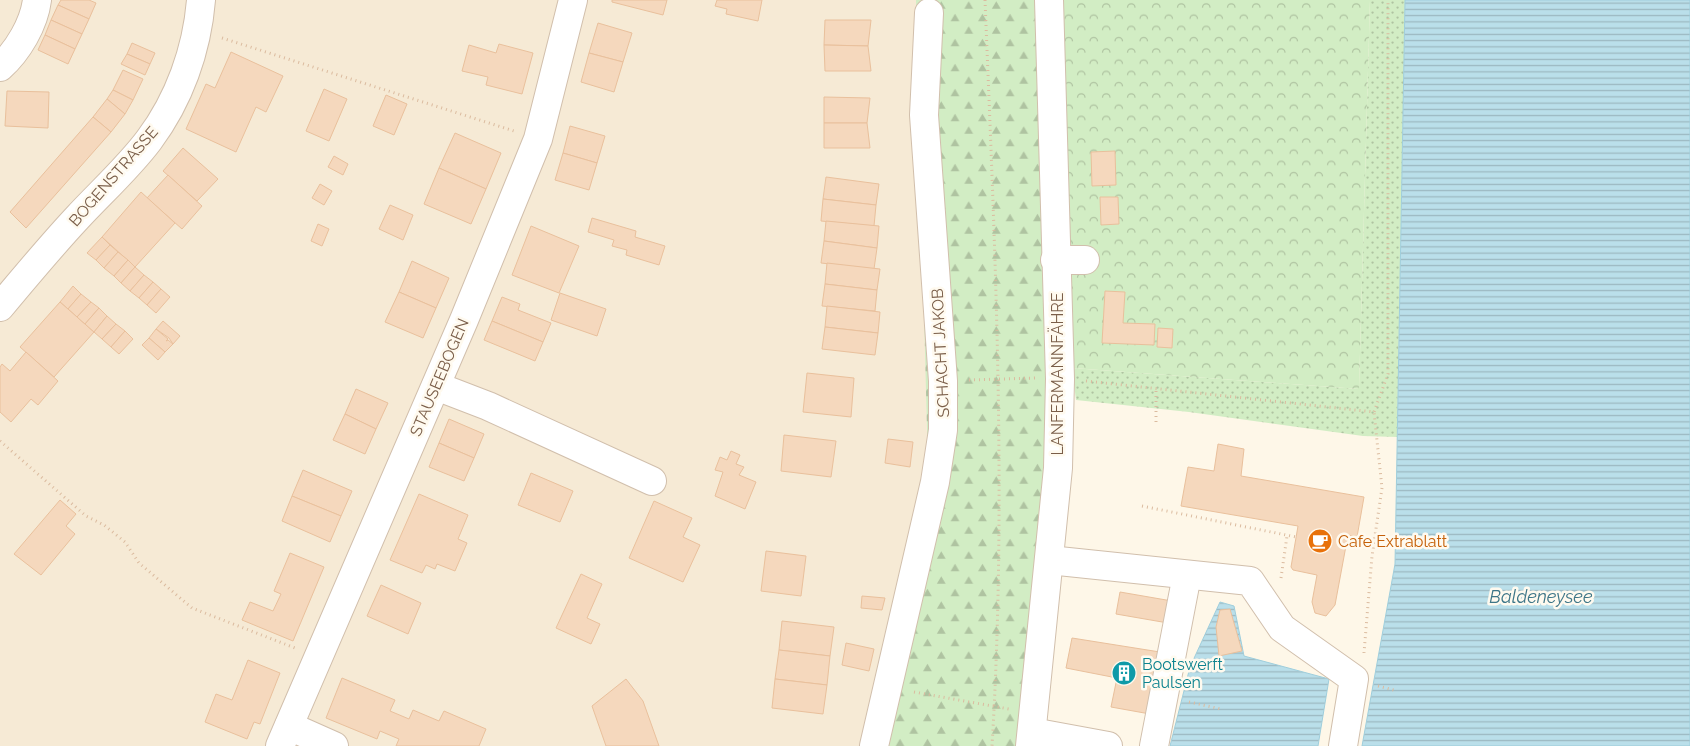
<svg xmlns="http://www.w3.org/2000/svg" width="1690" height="746" viewBox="0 0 1690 746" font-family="Raleway,sans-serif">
<defs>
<pattern id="grass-dots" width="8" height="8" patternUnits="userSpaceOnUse" patternTransform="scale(1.25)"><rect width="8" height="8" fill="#d2edc4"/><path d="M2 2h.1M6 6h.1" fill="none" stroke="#afc3a1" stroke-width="1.8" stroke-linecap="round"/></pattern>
<pattern id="forest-firs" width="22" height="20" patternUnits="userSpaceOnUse" patternTransform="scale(1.25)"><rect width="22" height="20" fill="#d2edc4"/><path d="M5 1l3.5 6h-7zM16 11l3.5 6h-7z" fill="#afc3a1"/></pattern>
<pattern id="park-crowns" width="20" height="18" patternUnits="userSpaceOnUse" patternTransform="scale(1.25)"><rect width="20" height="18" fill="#d2edc4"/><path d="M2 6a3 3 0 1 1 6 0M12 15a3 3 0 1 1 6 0" fill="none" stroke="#afc3a1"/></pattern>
<pattern id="water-rules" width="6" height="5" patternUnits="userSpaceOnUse" patternTransform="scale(1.25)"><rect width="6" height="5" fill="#badfea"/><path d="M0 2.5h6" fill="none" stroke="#9cb8c0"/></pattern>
</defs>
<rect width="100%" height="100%" fill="#fef7e8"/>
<!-- residential -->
<path fill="#f6ead5" d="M0,0H920L924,101L927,441L926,490L867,746H0Z"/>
<!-- grass -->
<path fill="url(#grass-dots)" d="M1370,0H1405L1397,437L1363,436L1189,412L1076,400L1072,368L1359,389Z"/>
<!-- forest -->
<path fill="url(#forest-firs)" d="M916,0H1042L1053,378L1027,746H866L928,469Z"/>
<!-- park -->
<path fill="url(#park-crowns)" d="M1058,0H1370L1359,389L1072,368Z"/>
<!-- water -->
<g fill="url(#water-rules)" stroke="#9fcedc">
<path d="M1405,0H1690V746H1362L1395,564Z"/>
<path d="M1220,602L1234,606L1244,656L1329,679L1318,746H1170L1190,667Z"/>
</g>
<!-- building -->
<g fill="#f5d8bd" stroke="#e9c09c">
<path d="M61,0H89L96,3L89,19L58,5Z"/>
<path d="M612,0H667L663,15L612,2Z"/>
<path d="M717,0H762L758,21L726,14L727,9L715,6Z"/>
<path d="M58,5L89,19L82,34L51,20Z"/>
<path d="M51,20L82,34L75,49L45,35Z"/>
<path d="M825,20H871L868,46L824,45Z"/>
<path d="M598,23L632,33L623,62L589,53Z"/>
<path d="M45,35L75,49L68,64L38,50Z"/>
<path d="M132,43L155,53L150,64L127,54Z"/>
<path d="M499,44L533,53L522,94L486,85L488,77L462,71L469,45L496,53Z"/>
<path d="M824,45L868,46L871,71H825Z"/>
<path d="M231,52L283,76L266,112L256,107L236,152L186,129L206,84L215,88Z"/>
<path d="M589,53L623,62L614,92L581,82Z"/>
<path d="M127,54L150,64L145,75L121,64Z"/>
<path d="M123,70L143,79L133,100L113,90Z"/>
<path d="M324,89L347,99L329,141L306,131Z"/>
<path d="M113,90L133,100L125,114L107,99Z"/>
<path d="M7,91L49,92L48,128L5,126Z"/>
<path d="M386,95L407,104L394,135L373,126Z"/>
<path d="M824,97L870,98L867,123H824Z"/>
<path d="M107,99L125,114L111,132L93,117Z"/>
<path d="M93,117L111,132L26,228L10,212Z"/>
<path d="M824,123H867L870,148H824Z"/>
<path d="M570,126L605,136L597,163L563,153Z"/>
<path d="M455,133L501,153L486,189L439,168Z"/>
<path d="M183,148L218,179L197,201L163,171Z"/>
<path d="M1115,151L1116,185L1092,186L1091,152Z"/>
<path d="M563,153L597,163L589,190L555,180Z"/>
<path d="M334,156L348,164L343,175L328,167Z"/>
<path d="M439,168L486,189L471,224L424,204Z"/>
<path d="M168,175L202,206L182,229L147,198Z"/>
<path d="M826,177L879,184L876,205L823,199Z"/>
<path d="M320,184L332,191L324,205L312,198Z"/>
<path d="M141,192L175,223L135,267L102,237Z"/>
<path d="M1100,197H1118L1119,224L1101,225Z"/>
<path d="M823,199L876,205L874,226L821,221Z"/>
<path d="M390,205L413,215L403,240L379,229Z"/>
<path d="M592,218L636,231L635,237L665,246L659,265L626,255L627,250L612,246L614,240L588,232Z"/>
<path d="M826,221L879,226L877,248L824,241Z"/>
<path d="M318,224L329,229L322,246L311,241Z"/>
<path d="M531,226L579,246L559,293L512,275Z"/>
<path d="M102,237L110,245L96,260L87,253Z"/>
<path d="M824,241L877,248L874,269L821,263Z"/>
<path d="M110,245L118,252L104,268L96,260Z"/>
<path d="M118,252L128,260L114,276L104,268Z"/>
<path d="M128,260L135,267L121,283L114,276Z"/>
<path d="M412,261L449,278L436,308L399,292Z"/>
<path d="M827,263L880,269L877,290L825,284Z"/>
<path d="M135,267L144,275L130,291L121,283Z"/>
<path d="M144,275L153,282L139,298L130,291Z"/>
<path d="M153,282L161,289L147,305L139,298Z"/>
<path d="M825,284L877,290L875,311L822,306Z"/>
<path d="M73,286L81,294L68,309L60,302Z"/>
<path d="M161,289L170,297L156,313L147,305Z"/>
<path d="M1105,291L1125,292L1123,323L1155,324L1154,345L1102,343Z"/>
<path d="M399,292L436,308L423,338L385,322Z"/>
<path d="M560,293L606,309L597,336L551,320Z"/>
<path d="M81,294L91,302L77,317L68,309Z"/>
<path d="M502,297L520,304L518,310L551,323L543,342L492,321Z"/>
<path d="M60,302L94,332L54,377L20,347Z"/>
<path d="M91,302L99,308L85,324L77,317Z"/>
<path d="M827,306L880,312L878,333L825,327Z"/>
<path d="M99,308L107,316L94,332L85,324Z"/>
<path d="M107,316L116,324L102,339L94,332Z"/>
<path d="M163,321L180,336L173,344L169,338L156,329Z"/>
<path d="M492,321L543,342L535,361L484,340Z"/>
<path d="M116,324L125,331L111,347L102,339Z"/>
<path d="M825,327L878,333L875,355L822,349Z"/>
<path d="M1158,328L1173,329L1172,348L1157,347Z"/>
<path d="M156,329L168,339L166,341L168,340L173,344L165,352L149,338Z"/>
<path d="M125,331L133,339L119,354L111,347Z"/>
<path d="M149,338L165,352L158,360L142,345Z"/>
<path d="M26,352L58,381L38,405L31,399L11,422L0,412V367L2,364L10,371Z"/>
<path d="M807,373L854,378L851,417L803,412Z"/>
<path d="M356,389L388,403L376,429L345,414Z"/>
<path d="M345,414L376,429L365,454L333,440Z"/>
<path d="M449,419L484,434L474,458L439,443Z"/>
<path d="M784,435L836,441L831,477L781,471Z"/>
<path d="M888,439L913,442L910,467L885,463Z"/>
<path d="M439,443L474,458L464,481L429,467Z"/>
<path d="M1218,444L1244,449L1241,476L1364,497L1357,537L1348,535L1335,605L1326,616L1315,613L1312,602L1317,575L1293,570L1291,567L1298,526L1181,506L1188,467L1214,471Z"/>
<path d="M731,451L740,455L736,464L744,467L739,475L756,482L745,509L715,496L723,472L715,470L720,457L727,460Z"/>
<path d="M303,470L352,491L341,516L292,496Z"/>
<path d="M531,473L573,491L560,522L518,505Z"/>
<path d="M419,494L468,515L458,539L467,543L455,571L437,564L435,569L426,565L422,573L390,560Z"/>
<path d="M292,496L341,516L330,542L282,521Z"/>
<path d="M60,500L76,514L66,526L75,534L41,575L14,554Z"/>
<path d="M654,501L692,518L683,537L700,545L683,582L629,558Z"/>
<path d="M766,551L806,556L801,596L761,591Z"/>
<path d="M290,553L324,567L293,641L242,620L250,602L273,611L281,594L274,591Z"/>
<path d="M581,574L602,584L587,618L600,624L591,644L556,628Z"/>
<path d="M381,585L421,603L408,634L367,616Z"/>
<path d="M1120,592L1172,601L1168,623L1116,614Z"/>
<path d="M862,596L885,598L882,610L861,608Z"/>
<path d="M1230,609L1242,651L1219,656L1216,627L1220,610Z"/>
<path d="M782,621L834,627L830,656L779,650Z"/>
<path d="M1072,638L1160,652L1150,714L1111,707L1117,678L1066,668Z"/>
<path d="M846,643L874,649L869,671L842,665Z"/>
<path d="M779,650L830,656L827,685L775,679Z"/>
<path d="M248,660L280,673L260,724L254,722L247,739L205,722L216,694L232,700Z"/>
<path d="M342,678L395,700L390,711L409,719L413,710L439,721L444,711L486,729L479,746H396L399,739L380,731L377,739L326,718Z"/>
<path d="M626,679L643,701L659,746H606L592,706Z"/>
<path d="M775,679L827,685L823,714L772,708Z"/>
</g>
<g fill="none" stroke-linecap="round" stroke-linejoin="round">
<defs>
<g id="minor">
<path d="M0,67C18,51 34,24 37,0"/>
<path d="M1055,260H1085"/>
<path d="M0,307C25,277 50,247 77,218C101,192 128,168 149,140C179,100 197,50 201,0"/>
<path d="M436,386L488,406L652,481"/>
<path d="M1049,560L1250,581L1282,628L1354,679L1343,746"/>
<path d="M289,726L334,746"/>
<path d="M1032,732L1108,746"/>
<path d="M280,746L464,320L538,139L573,0"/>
<path d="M874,746L935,482L943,430V381L924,115L929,13"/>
<path d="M1030,746L1058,468L1060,379L1049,0"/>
<path d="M1154,746L1187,575"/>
</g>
</defs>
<!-- minor casing -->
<use href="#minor" stroke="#d1bfac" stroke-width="30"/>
<!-- path -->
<g stroke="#dbbb9f" stroke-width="3" stroke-dasharray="1 4" stroke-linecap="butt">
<path d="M985,0C995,249 1007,497 992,746"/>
<path d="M222,38L514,131"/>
<path d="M969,380L1035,378"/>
<path d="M1086,381L1374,412L1388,374V0"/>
<path d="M1156,422V389"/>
<path d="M0,441L86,516L104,525L125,542L139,563L192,608L295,648"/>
<path d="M1142,506L1296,537"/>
<path d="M1281,578L1287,536"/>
<path d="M1364,653L1372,556L1382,488L1374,412"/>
<path d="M1378,686L1397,691"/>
<path d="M914,692L1009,709"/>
<path d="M1189,702L1221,709"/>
</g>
<!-- minor -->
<use href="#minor" stroke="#fff" stroke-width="28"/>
</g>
<!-- icons -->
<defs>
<symbol id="cafe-disc" viewBox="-11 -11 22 22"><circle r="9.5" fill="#e8710a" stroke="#fffaef"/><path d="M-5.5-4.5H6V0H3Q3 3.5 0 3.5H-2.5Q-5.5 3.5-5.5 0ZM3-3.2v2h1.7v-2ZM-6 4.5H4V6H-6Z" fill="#fff"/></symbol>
<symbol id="building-disc" viewBox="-11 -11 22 22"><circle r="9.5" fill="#0f9aa8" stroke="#fffaef"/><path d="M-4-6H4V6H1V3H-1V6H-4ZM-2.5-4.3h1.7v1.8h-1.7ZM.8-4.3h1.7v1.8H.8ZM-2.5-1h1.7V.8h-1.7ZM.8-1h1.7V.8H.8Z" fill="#fff"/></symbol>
</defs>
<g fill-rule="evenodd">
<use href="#cafe-disc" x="1306" y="527" width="28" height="28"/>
<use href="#building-disc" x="1110" y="659" width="28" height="28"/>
</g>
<g text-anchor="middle" stroke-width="5" stroke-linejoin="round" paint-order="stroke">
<!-- street labels -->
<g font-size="16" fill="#7a5e49" stroke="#fffaef">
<text transform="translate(113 176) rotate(-49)" y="6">BOGENSTRASSE</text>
<text transform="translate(940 353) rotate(-93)" y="6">SCHACHT JAKOB</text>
<text transform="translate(1057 374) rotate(-90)" y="6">LANFERMANNFÄHRE</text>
<text transform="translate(439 377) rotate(-67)" y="6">STAUSEEBOGEN</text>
</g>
<!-- food labels -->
<g font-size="16" fill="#c56008" stroke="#fffaef" text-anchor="start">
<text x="1338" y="547">Cafe Extrablatt</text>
</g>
<!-- culture labels -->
<g font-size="16" fill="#0d838f" stroke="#fffaef" text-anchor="start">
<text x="1142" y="670">Bootswerft<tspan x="1142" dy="18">Paulsen</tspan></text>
</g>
<!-- water labels -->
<g font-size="18" font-style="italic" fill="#3e7688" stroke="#fffaef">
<text x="1541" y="603">Baldeneysee</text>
</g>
</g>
</svg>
